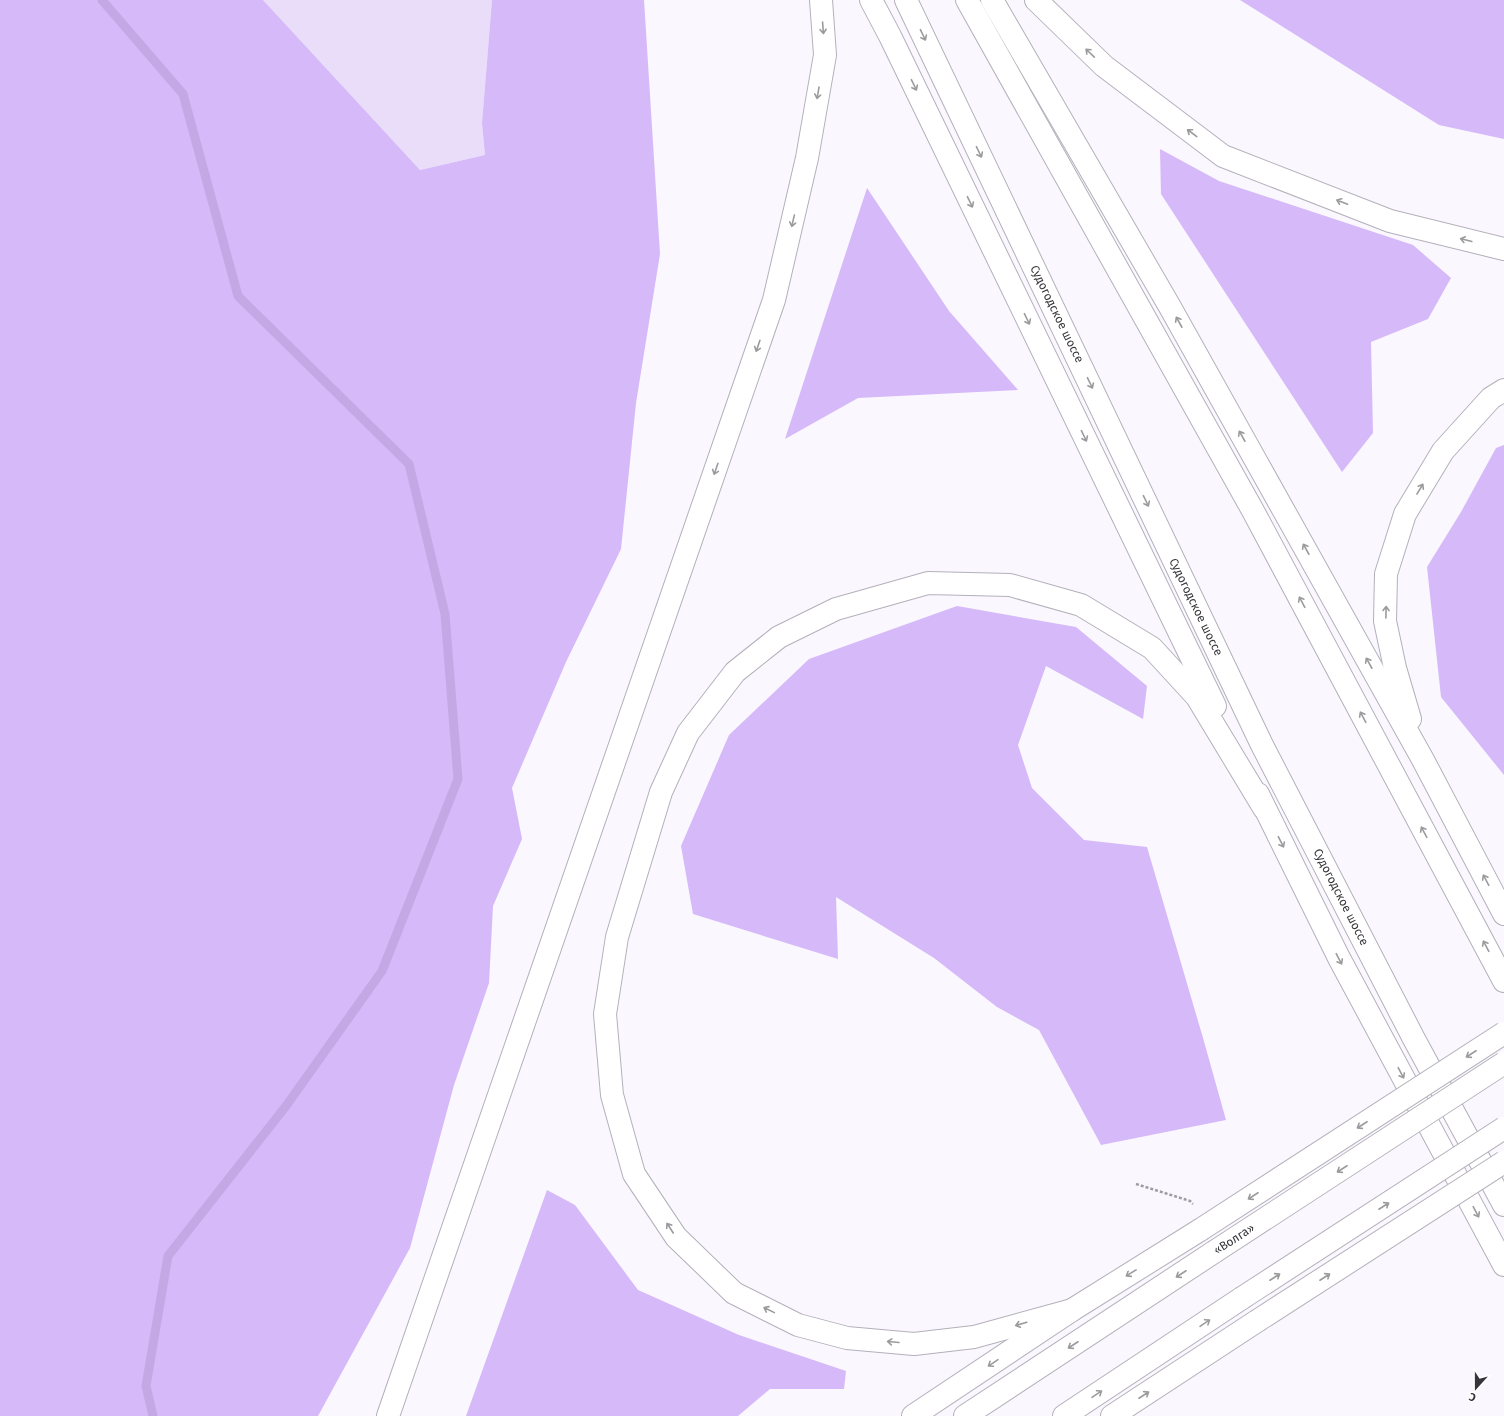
<svg xmlns="http://www.w3.org/2000/svg" width="1504" height="1416" viewBox="0 0 1504 1416" font-family="'Fira Sans',sans-serif">
<rect width="100%" height="100%" fill="#faf7ff"/>
<!-- green -->
<path fill="#e9ddfa" d="M263,0H492L482,123L485,155L420,170Z"/>
<!-- forest -->
<g fill="#d5b9f8">
<path d="M0,0H263L420,170L485,155L482,123L492,0H644L660,254L636,403L621,549L566,662L512,788L522,839L493,906L489,983L454,1085L410,1248L318,1416H0Z"/>
<path d="M1240,0H1504V139L1439,125Z"/>
<path d="M1160,149L1219,181L1413,245L1451,278L1428,319L1371,342L1373,433L1342,472L1161,194Z"/>
<path d="M867,188L949,311L1018,390L858,398L785,439Z"/>
<path d="M1504,445V775L1441,697L1427,567L1461,512L1496,448Z"/>
<path d="M957,606L1076,627L1147,686L1143,719L1046,666L1018,745L1032,788L1084,840L1147,847L1203,1038L1226,1120L1101,1145L1039,1030L997,1007L934,958L836,897L838,959L693,914L681,846L729,735L809,659Z"/>
<path d="M547,1190L575,1205L638,1290L739,1335L846,1371L844,1389H770L738,1416H466Z"/>
</g>
<g fill="none" stroke-linecap="round" stroke-linejoin="round">
<!-- stream -->
<path stroke="#c4a8e6" stroke-width="9" d="M102,0L183,94L238,296L409,464L445,614L458,779L382,971L286,1106L168,1256L146,1386L153,1416"/>
<defs>
<g id="major">
<path d="M871,0L890,36L1215,706"/>
<path d="M906,0L1262,745L1414,1039L1504,1205"/>
<path d="M967,0L1252,509L1504,981"/>
<path d="M992,0L1170,307L1422,758L1504,914"/>
<path d="M1036,0L1104,66L1223,156L1390,221L1504,249"/>
<path d="M1410,719L1395,668L1385,621L1386,574L1405,514L1443,451L1491,398L1504,390"/>
<path d="M1258,794L1339,958L1504,1265"/>
<path d="M1072,1310L974,1337L914,1344L847,1338L798,1325L734,1293L676,1237L634,1174L612,1095L605,1014L617,937L661,792L688,733L735,672L779,637L836,609L928,583L1010,585L1081,605L1152,648L1197,697L1264,808"/>
<path d="M388,1416L774,300L807,158L825,55L821,0"/>
<path d="M913,1416L1072,1310L1200,1230"/>
<path d="M1112,1416L1257,1321"/>
</g>
<g id="highway">
<path d="M965,1416L1214,1252"/>
<path d="M1064,1416L1242,1298"/>
</g>
</defs>
<!-- major casing -->
<use href="#major" stroke="#b4b0ba" stroke-width="24"/>
<!-- highway casing -->
<use href="#highway" stroke="#b4b0ba" stroke-width="24"/>
<!-- path -->
<path stroke="#9e9ba1" stroke-width="2.5" stroke-dasharray="3 2" stroke-linecap="butt" d="M1136,1184L1190,1201L1193,1204"/>
<!-- major -->
<use href="#major" stroke="#fff" stroke-width="22"/>
<!-- highway -->
<use href="#highway" stroke="#fff" stroke-width="22"/>
<defs>
<g id="major-bridge">
<path d="M1200,1230L1504,1033"/>
<path d="M1257,1321L1504,1162"/>
</g>
<g id="highway-bridge">
<path d="M1214,1252L1504,1063"/>
<path d="M1242,1298L1504,1128"/>
</g>
</defs>
<!-- major-bridge casing -->
<use href="#major-bridge" stroke="#b4b0ba" stroke-width="24" stroke-linecap="butt"/>
<!-- highway-bridge casing -->
<use href="#highway-bridge" stroke="#b4b0ba" stroke-width="24" stroke-linecap="butt"/>
<!-- major-bridge -->
<use href="#major-bridge" stroke="#fff" stroke-width="22"/>
<!-- highway-bridge -->
<use href="#highway-bridge" stroke="#fff" stroke-width="22"/>
</g>
<!-- one-way arrows -->
<defs><path id="oneway-shaft" d="M-6 0H5M1.5-3L5.5 0L1.5 3" fill="none" stroke-width="1.6" stroke-linecap="round" stroke-linejoin="round"/></defs>
<g stroke="#9b9a9c">
<use href="#oneway-shaft" transform="translate(823 28) rotate(86)"/>
<use href="#oneway-shaft" transform="translate(923 35) rotate(64)"/>
<use href="#oneway-shaft" transform="translate(1090 53) rotate(-136)"/>
<use href="#oneway-shaft" transform="translate(914 85) rotate(64)"/>
<use href="#oneway-shaft" transform="translate(818 93) rotate(100)"/>
<use href="#oneway-shaft" transform="translate(1192 133) rotate(-143)"/>
<use href="#oneway-shaft" transform="translate(979 152) rotate(64)"/>
<use href="#oneway-shaft" transform="translate(970 202) rotate(64)"/>
<use href="#oneway-shaft" transform="translate(1342 202) rotate(-159)"/>
<use href="#oneway-shaft" transform="translate(793 221) rotate(103)"/>
<use href="#oneway-shaft" transform="translate(1466 240) rotate(-166)"/>
<use href="#oneway-shaft" transform="translate(1027 319) rotate(64)"/>
<use href="#oneway-shaft" transform="translate(1179 322) rotate(-119)"/>
<use href="#oneway-shaft" transform="translate(758 346) rotate(109)"/>
<use href="#oneway-shaft" transform="translate(1090 383) rotate(64)"/>
<use href="#oneway-shaft" transform="translate(1084 436) rotate(64)"/>
<use href="#oneway-shaft" transform="translate(1242 436) rotate(-119)"/>
<use href="#oneway-shaft" transform="translate(716 469) rotate(109)"/>
<use href="#oneway-shaft" transform="translate(1420 489) rotate(-59)"/>
<use href="#oneway-shaft" transform="translate(1146 501) rotate(64)"/>
<use href="#oneway-shaft" transform="translate(1306 549) rotate(-119)"/>
<use href="#oneway-shaft" transform="translate(1302 602) rotate(-118)"/>
<use href="#oneway-shaft" transform="translate(1386 612) rotate(-89)"/>
<use href="#oneway-shaft" transform="translate(1369 663) rotate(-119)"/>
<use href="#oneway-shaft" transform="translate(1363 717) rotate(-118)"/>
<use href="#oneway-shaft" transform="translate(1424 832) rotate(-118)"/>
<use href="#oneway-shaft" transform="translate(1281 842) rotate(63)"/>
<use href="#oneway-shaft" transform="translate(1486 880) rotate(-118)"/>
<use href="#oneway-shaft" transform="translate(1486 946) rotate(-118)"/>
<use href="#oneway-shaft" transform="translate(1339 959) rotate(62)"/>
<use href="#oneway-shaft" transform="translate(1471 1054) rotate(147)"/>
<use href="#oneway-shaft" transform="translate(1401 1073) rotate(62)"/>
<use href="#oneway-shaft" transform="translate(1362 1125) rotate(147)"/>
<use href="#oneway-shaft" transform="translate(1342 1169) rotate(147)"/>
<use href="#oneway-shaft" transform="translate(1253 1196) rotate(147)"/>
<use href="#oneway-shaft" transform="translate(1384 1206) rotate(-33)"/>
<use href="#oneway-shaft" transform="translate(1476 1212) rotate(62)"/>
<use href="#oneway-shaft" transform="translate(670 1228) rotate(-123)"/>
<use href="#oneway-shaft" transform="translate(1131 1273) rotate(148)"/>
<use href="#oneway-shaft" transform="translate(1181 1274) rotate(147)"/>
<use href="#oneway-shaft" transform="translate(1275 1277) rotate(-33)"/>
<use href="#oneway-shaft" transform="translate(1325 1277) rotate(-33)"/>
<use href="#oneway-shaft" transform="translate(769 1310) rotate(-154)"/>
<use href="#oneway-shaft" transform="translate(1205 1323) rotate(-34)"/>
<use href="#oneway-shaft" transform="translate(1021 1324) rotate(164)"/>
<use href="#oneway-shaft" transform="translate(893 1342) rotate(-175)"/>
<use href="#oneway-shaft" transform="translate(1073 1345) rotate(147)"/>
<use href="#oneway-shaft" transform="translate(993 1363) rotate(146)"/>
<use href="#oneway-shaft" transform="translate(1097 1394) rotate(-34)"/>
<use href="#oneway-shaft" transform="translate(1144 1395) rotate(-33)"/>
</g>
<g text-anchor="middle" stroke-width="4" stroke-linejoin="round" paint-order="stroke">
<!-- street labels -->
<g font-size="12" fill="#373539" stroke="#fff">
<text transform="translate(1057 314) rotate(64)" y="4">Судогодское шоссе</text>
<text transform="translate(1196 607) rotate(64)" y="4">Судогодское шоссе</text>
<text transform="translate(1341 897) rotate(63)" y="4">Судогодское шоссе</text>
<text transform="translate(1234 1239) rotate(-33)" y="4">«Волга»</text>
</g>
</g>
<!-- north arrow -->
<g transform="translate(1476 1388) rotate(201)" stroke="#ffffff" stroke-width="3" paint-order="stroke">
<path d="M0-3L7 15L0 10L-7 15Z" fill="#373539"/>
<text y="-6" font-size="11" font-weight="bold" text-anchor="middle" fill="#373539">С</text>
</g>
</svg>
